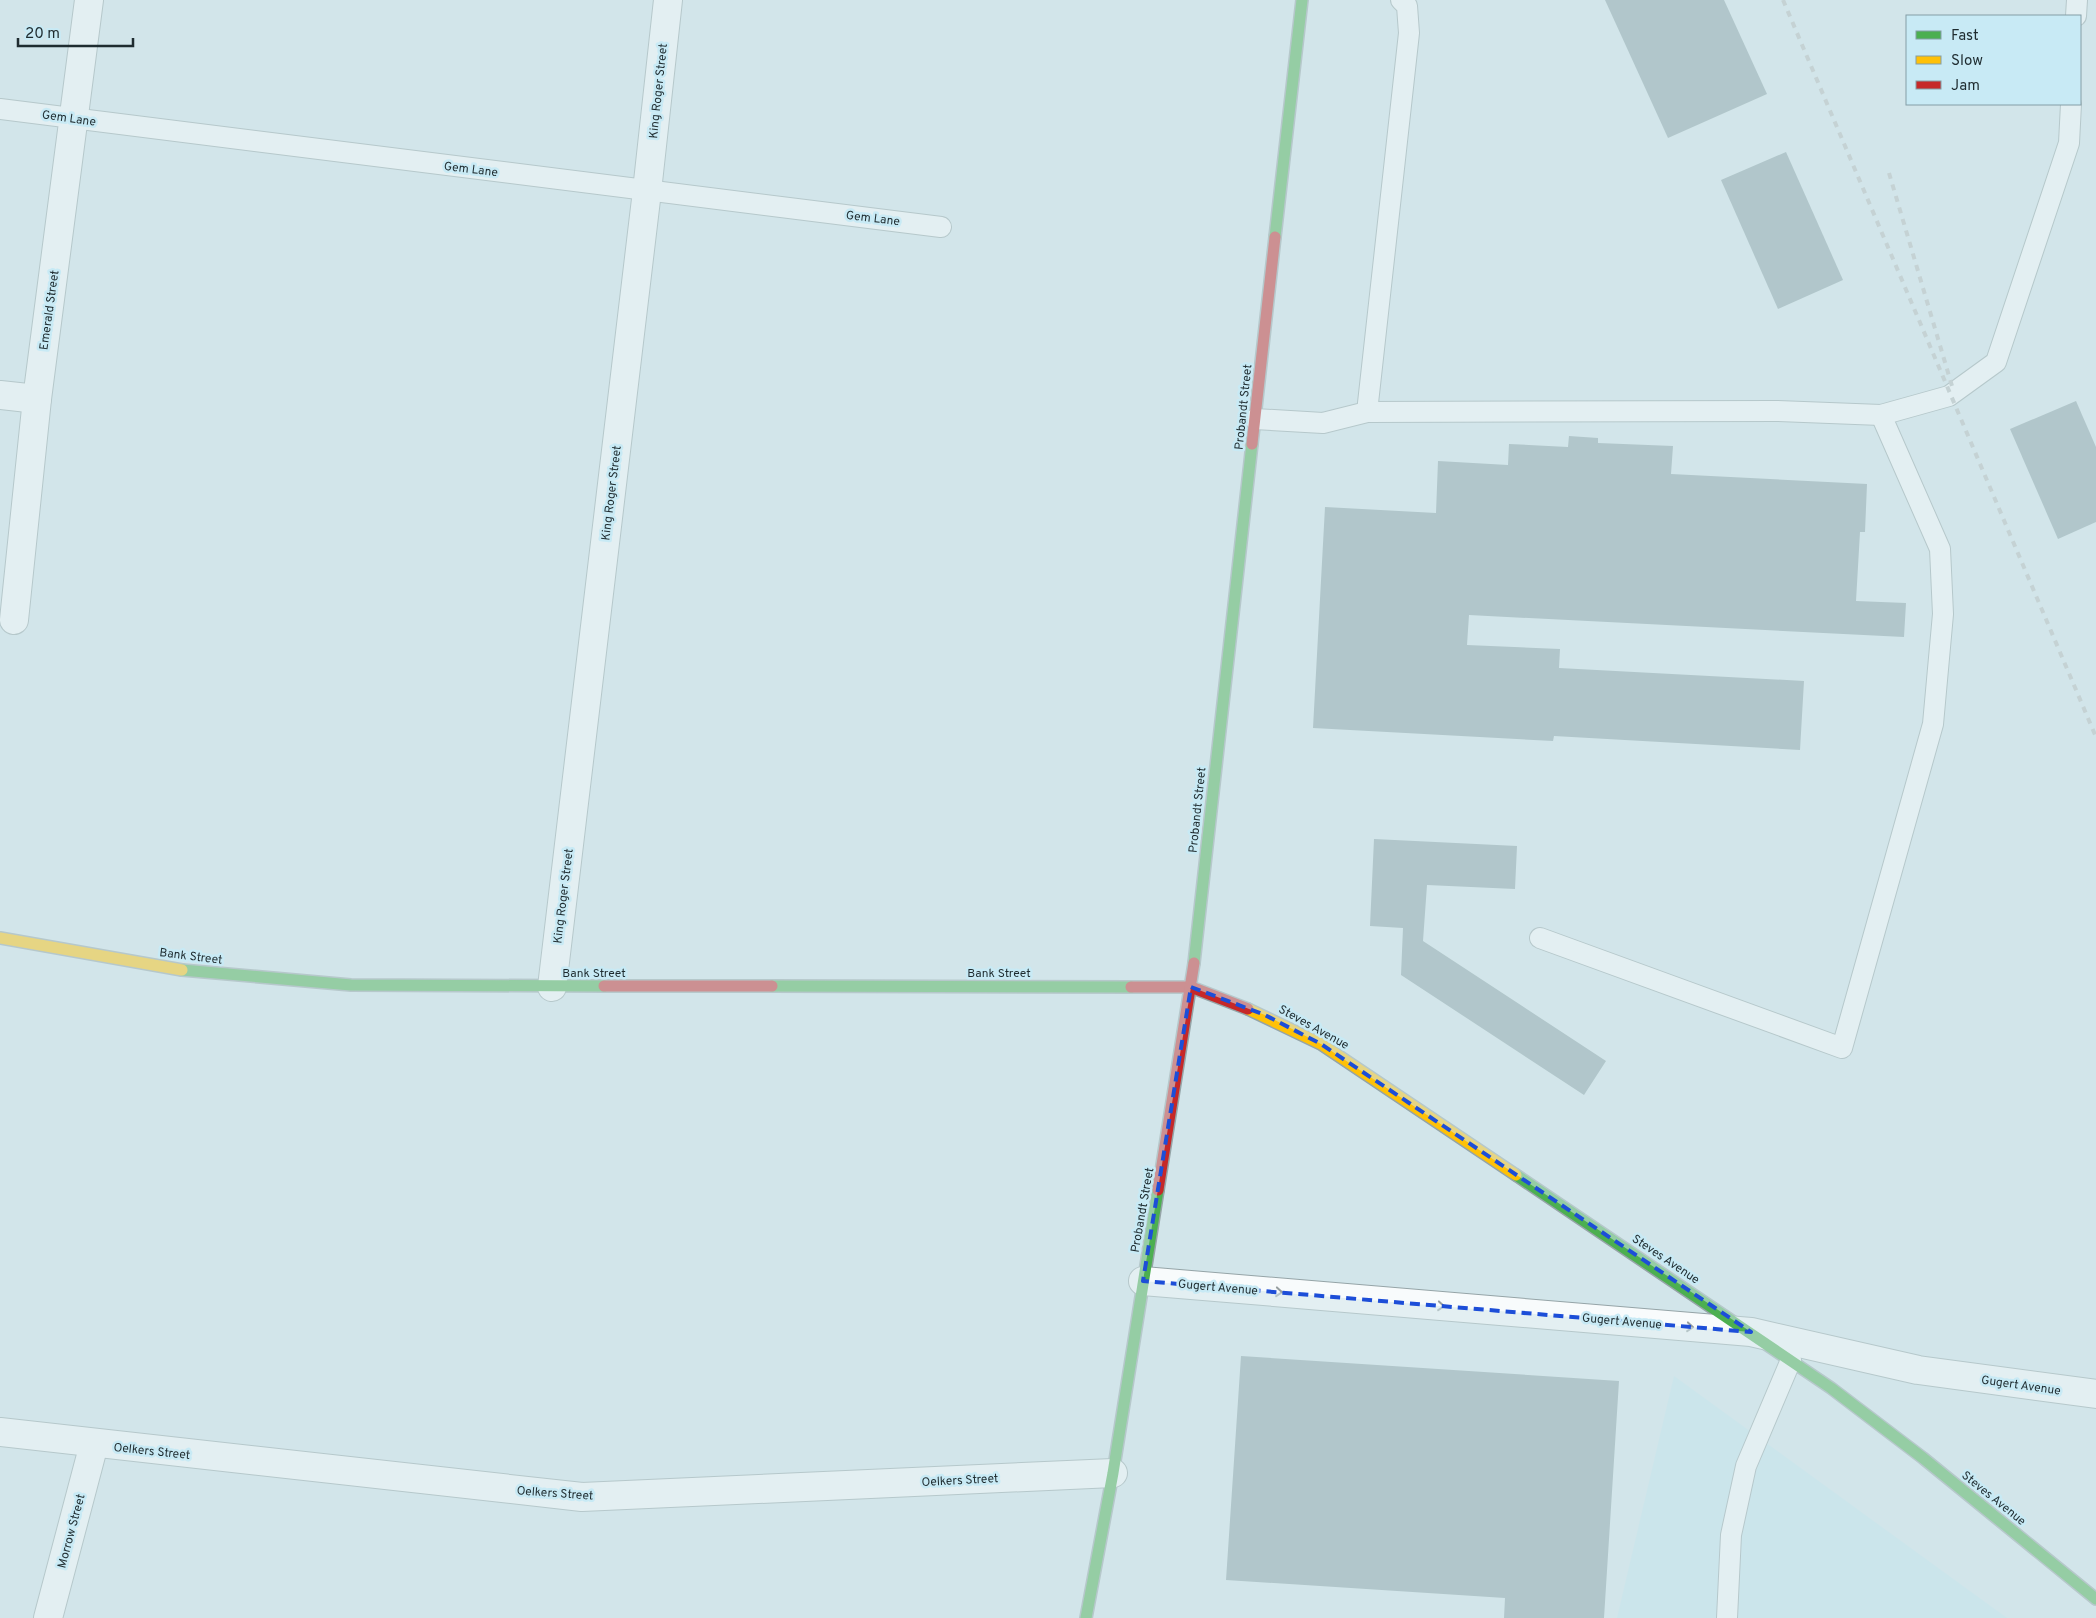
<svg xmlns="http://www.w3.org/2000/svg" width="2096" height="1618" viewBox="0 0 2096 1618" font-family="Overpass,sans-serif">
<rect width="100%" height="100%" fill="#d2e5ea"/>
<!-- built -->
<path fill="#c4e4ee" d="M1674,1376L2007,1618H1617Z"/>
<!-- building -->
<g fill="#8aa0a6">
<path d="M1605,0H1724L1767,94L1668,138Z"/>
<path d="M1786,152L1843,280L1778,309L1721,180Z"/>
<path d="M2076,401L2096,447V522L2058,539L2010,429Z"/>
<path d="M1569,436L1598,438V443L1673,446L1671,474L1867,484L1865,532H1860L1856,601L1906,603L1904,637L1469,615L1467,645L1560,649L1559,668L1804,681L1800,750L1554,736L1553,741L1313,728L1325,507L1436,513L1438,461L1508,465L1509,444L1568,447Z"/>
<path d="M1374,839L1517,846L1515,889L1427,885L1423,941L1606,1061L1584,1095L1401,975L1403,928L1370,926Z"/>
<path d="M1241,1356L1619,1381L1604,1618H1504L1505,1598L1226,1580Z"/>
</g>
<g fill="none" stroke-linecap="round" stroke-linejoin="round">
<defs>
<g id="lane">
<path d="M2076,16L2077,0"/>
<path d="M0,109L941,227"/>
<path d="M1367,412L1777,411L1881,415L1949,396L1996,362L2069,143L2071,104"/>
<path d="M1255,419L1323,423L1367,412L1409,33L1407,6L1401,0"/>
<path d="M1540,938L1842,1048L1933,724L1943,614L1940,549L1881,415"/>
<path d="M1727,1618L1731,1535L1746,1466L1791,1360"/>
</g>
<g id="street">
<path d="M0,395L37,399"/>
<path d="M14,620L37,399L89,0"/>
<path d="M552,987L647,191L668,0"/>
<path d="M1143,1281L1751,1332L1918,1370L2096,1394"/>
<path d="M0,1432L582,1497L1113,1473"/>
<path d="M48,1618L94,1444"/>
</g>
<g id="fast">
<path d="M1275,237L1302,0"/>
<path d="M1194,963L1252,444"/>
<path d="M182,970L351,985L604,986"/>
<path d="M772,986L1131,987"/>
<path d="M1516,1175L1831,1388L1923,1458L2096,1599"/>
<path d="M1086,1618L1113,1473L1158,1190"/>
</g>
<g id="slow">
<path d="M0,938L182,970"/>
<path d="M1248,1009L1321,1044L1516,1175"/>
</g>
<g id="jam">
<path d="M1252,444L1275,237"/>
<path d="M604,986H772"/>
<path d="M1131,987H1191L1248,1009"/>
<path d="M1158,1190L1194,963"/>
</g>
</defs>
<!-- lane casing -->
<use href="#lane" stroke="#95a4a7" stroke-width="22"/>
<!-- street casing -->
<use href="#street" stroke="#95a4a7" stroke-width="30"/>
<!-- fast casing -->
<use href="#fast" stroke="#95a4a7" stroke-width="14"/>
<!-- slow casing -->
<use href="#slow" stroke="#95a4a7" stroke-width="14"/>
<!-- jam casing -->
<use href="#jam" stroke="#95a4a7" stroke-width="14"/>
<!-- lane -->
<use href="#lane" stroke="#f8fbfc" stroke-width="20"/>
<!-- street -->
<use href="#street" stroke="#f8fbfc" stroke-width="28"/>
<!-- fast -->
<use href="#fast" stroke="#4caf50" stroke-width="11"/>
<!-- slow -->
<use href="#slow" stroke="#ffc107" stroke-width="11"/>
<!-- jam -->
<use href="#jam" stroke="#c62828" stroke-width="11"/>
<!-- rail -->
<g stroke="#b5baba" stroke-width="4" stroke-dasharray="6 6" stroke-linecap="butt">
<path d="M1783,0L2096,737"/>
<path d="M1889,173L1952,386"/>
</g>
</g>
<!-- one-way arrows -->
<defs><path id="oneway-chevron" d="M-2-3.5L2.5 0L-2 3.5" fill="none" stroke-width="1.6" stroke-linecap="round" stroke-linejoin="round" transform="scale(1.25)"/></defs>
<g stroke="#969ea0">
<use href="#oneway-chevron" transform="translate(1279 1292) rotate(5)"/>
<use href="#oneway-chevron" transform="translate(1441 1306) rotate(5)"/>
<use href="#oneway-chevron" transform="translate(1690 1327) rotate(5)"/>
</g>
<!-- marked area -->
<path d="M0 0H2096V1618H0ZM1191,987L1265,1015L1321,1044L1751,1332L1143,1281Z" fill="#d2e5ea" fill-opacity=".55" fill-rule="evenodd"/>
<path fill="none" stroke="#1d4ed8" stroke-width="4" stroke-dasharray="10 6" stroke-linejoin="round" d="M1191,987L1265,1015L1321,1044L1751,1332L1143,1281Z"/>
<g text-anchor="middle" stroke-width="5" stroke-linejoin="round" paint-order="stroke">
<!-- street labels -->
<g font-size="12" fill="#1f2c30" stroke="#c8eaf5">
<text transform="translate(658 91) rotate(-84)" y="4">King Roger Street</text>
<text transform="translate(69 118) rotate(8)" y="4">Gem Lane</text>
<text transform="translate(471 169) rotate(7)" y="4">Gem Lane</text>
<text transform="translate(873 218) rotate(7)" y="4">Gem Lane</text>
<text transform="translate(49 310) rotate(-82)" y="4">Emerald Street</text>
<text transform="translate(1243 407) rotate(-84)" y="4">Probandt Street</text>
<text transform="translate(611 493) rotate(-83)" y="4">King Roger Street</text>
<text transform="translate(1197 810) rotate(-84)" y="4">Probandt Street</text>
<text transform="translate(563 896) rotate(-83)" y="4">King Roger Street</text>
<text transform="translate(191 956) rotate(7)" y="4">Bank Street</text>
<text x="594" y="977">Bank Street</text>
<text x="999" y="977">Bank Street</text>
<text transform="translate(1314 1027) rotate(29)" y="4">Steves Avenue</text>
<text transform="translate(1142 1210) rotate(-80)" y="4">Probandt Street</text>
<text transform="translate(1666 1259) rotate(34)" y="4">Steves Avenue</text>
<text transform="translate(1218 1287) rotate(5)" y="4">Gugert Avenue</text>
<text transform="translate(1622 1321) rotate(5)" y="4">Gugert Avenue</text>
<text transform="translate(2021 1385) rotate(8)" y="4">Gugert Avenue</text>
<text transform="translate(152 1451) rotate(6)" y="4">Oelkers Street</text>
<text transform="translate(960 1480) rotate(-3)" y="4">Oelkers Street</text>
<text transform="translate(555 1493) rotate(4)" y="4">Oelkers Street</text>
<text transform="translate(1994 1498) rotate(39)" y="4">Steves Avenue</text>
<text transform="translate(71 1531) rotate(-75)" y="4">Morrow Street</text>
</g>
</g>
<!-- legend -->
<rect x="1906" y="15" width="175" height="90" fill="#c8eaf5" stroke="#849ea6"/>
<rect x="1916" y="31" width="25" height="8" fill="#4caf50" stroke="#849ea6"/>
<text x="1951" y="40" font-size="15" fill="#1f2c30">Fast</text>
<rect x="1916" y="56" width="25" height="8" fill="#ffc107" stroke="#849ea6"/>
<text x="1951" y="65" font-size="15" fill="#1f2c30">Slow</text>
<rect x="1916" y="81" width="25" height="8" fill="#c62828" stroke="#849ea6"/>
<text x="1951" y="90" font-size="15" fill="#1f2c30">Jam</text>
<!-- scale -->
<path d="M18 38v8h115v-8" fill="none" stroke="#1f2c30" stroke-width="2.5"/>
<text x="25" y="38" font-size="15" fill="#1f2c30" stroke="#c8eaf5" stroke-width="4" paint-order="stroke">20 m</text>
</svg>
